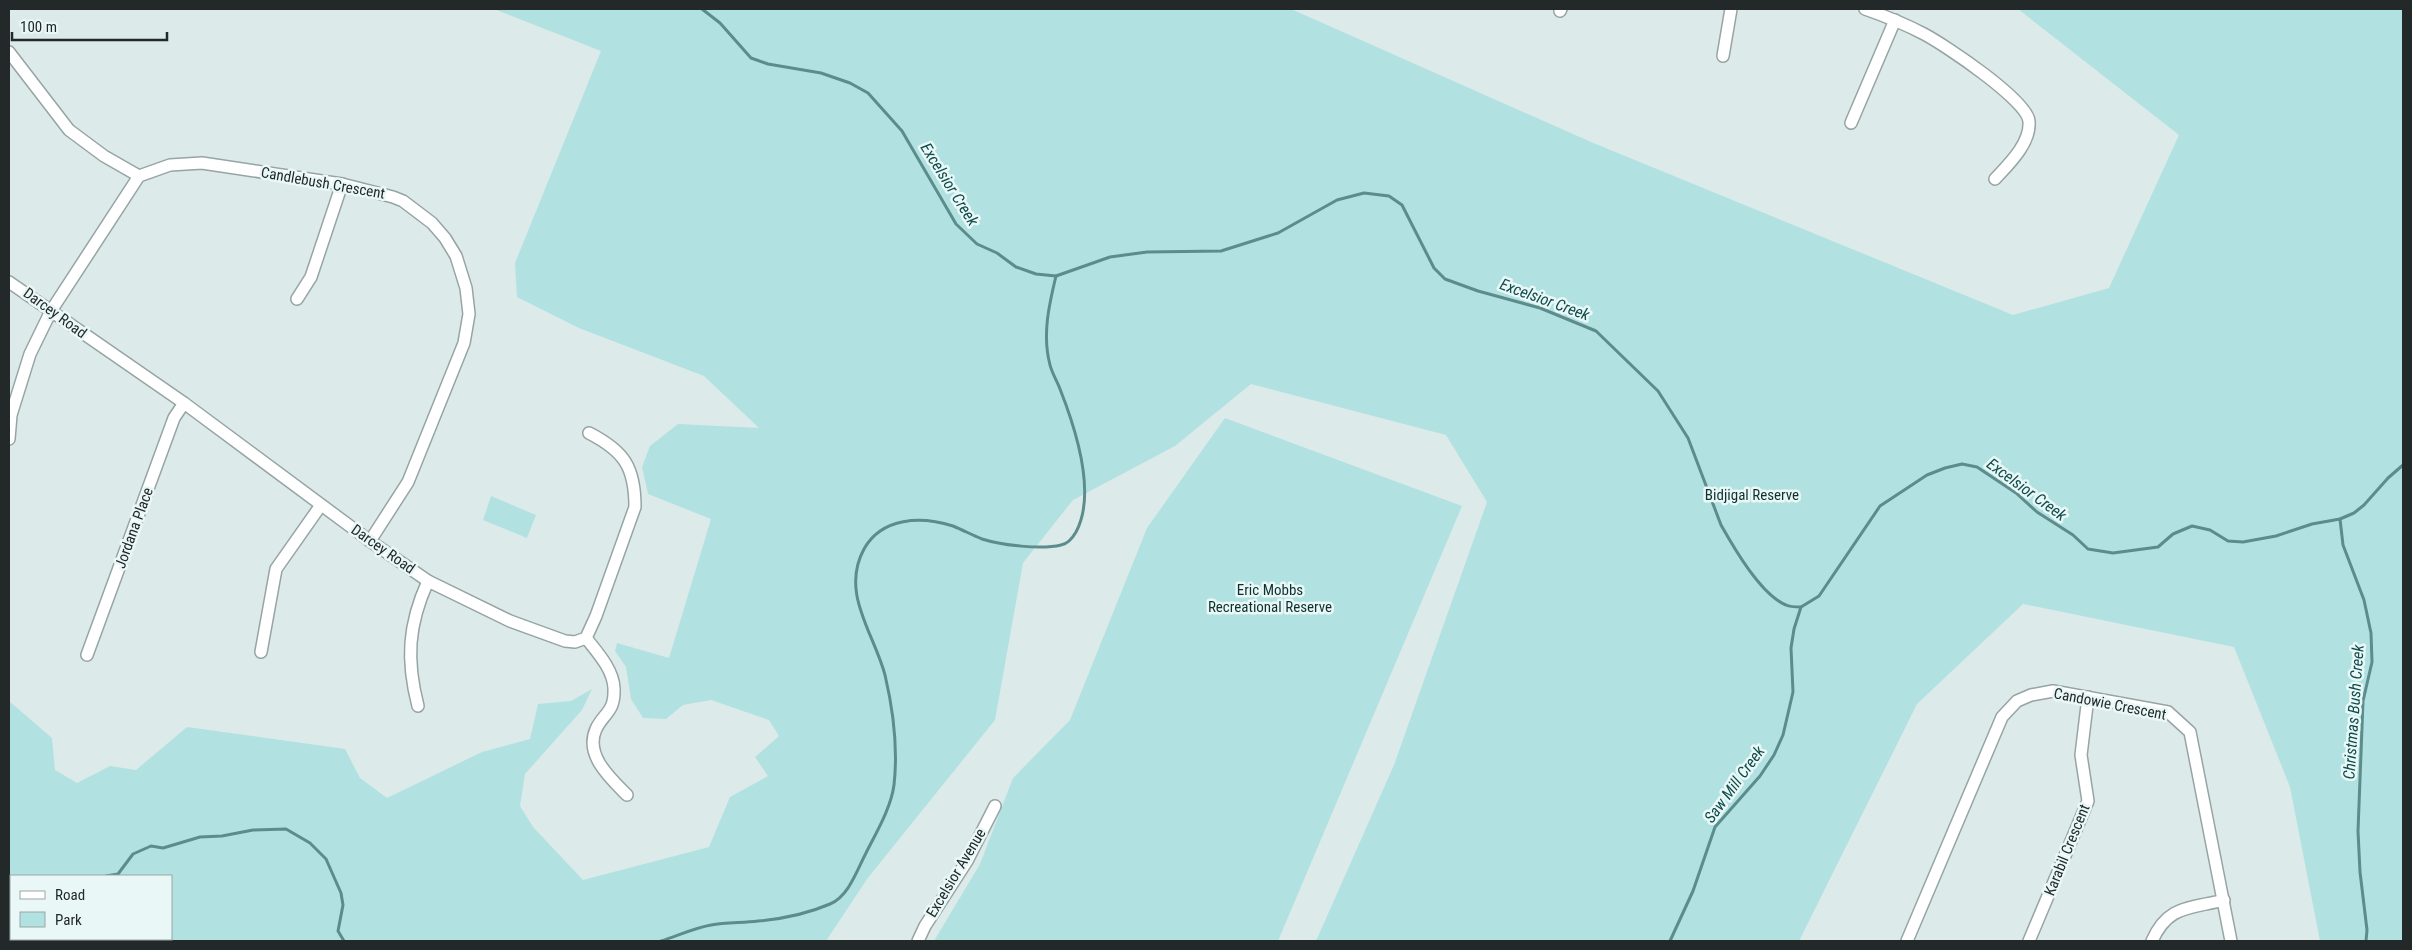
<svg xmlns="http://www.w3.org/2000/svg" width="2412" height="950" viewBox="0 0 2412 950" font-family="'Roboto Condensed',sans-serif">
<rect width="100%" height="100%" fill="#dceaea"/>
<!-- green -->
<g fill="#b1e2e1" fill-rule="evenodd">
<path d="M494,9H1291L1591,142L2013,315L2109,288L2179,135L2018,9H2403V941H2320L2290,787L2234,647L2023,604L1917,704L1799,941H1316L1394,765L1487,502L1446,435L1251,384L1175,446L1073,500L1023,563L995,720L867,879L826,941H9V701L52,738L55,770L77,783L110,766L136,770L187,727L345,749L360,778L387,798L482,752L530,739L538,704L571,701L592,689L582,710L525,774L520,806L533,827L583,880L709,847L730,797L768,776L755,757L779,736L769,720L711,700L683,705L666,719L643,718L631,699L626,667L615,651L617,643L669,658L711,519L648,494L642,467L650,446L678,424L759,428L704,376L579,328L517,297L515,263L601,51ZM11,876H171V939H11Z"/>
<path d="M1225,418L1462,506L1278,941H934L980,864L1013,778L1070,720L1147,528Z"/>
<path d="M491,496L536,515L527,538L483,520Z"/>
</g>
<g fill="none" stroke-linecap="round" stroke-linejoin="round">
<!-- stream -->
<g stroke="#5c8c8b" stroke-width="3">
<path d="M702,9L720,23L751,58L768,64L821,73L850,83L868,93L902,131L956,224L977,244L997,253L1016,267L1036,274L1056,276L1110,257L1147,252L1221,251L1278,233L1337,200L1364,193L1389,196L1402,205L1434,268L1445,279L1478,291L1540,308L1596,331L1658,391L1688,438L1721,525C1734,548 1761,595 1786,605C1790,607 1796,607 1801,607L1819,596L1880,506L1927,475L1945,468L1962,464L1977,467L2016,493L2037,512L2073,535L2088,549L2113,553L2158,547L2173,534L2192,526L2210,530L2228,541L2243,542L2276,536L2312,524L2340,519L2354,513L2364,505L2388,478L2403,465"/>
<path d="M2340,519L2343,545L2364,600L2371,633L2372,662L2363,701L2358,831L2360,872L2367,930L2366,941"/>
<path d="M106,876L118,874L133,854L151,846L163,848L200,837L222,836L253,830L286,829L310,843L326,859L341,893L343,905L338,931L344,941"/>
<path d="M9,889H11"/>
<path d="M661,941C677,936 694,928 711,925C726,922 743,923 758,921C782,919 809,913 830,904C849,896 857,870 866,853C876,833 891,808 894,785C898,749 893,709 885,675C874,633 840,593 864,549C882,517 921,516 953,526C963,530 972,535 982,539C1001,545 1041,550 1061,545C1068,544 1072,539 1076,532C1097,493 1075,427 1060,389C1057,381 1052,373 1050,365C1042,335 1049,305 1056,276"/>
<path d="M1670,941L1693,891L1715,827L1760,776L1774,755L1783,735L1793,692L1791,648L1794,629L1801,607"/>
</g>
<defs>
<g id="minor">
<path d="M1865,9C1885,16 1905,24 1924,34C1945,45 2027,100 2029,121C2031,143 2009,164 1995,179"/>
<path d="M1560,11L1561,9"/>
<path d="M9,52L69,130L104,156L139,176"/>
<path d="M1723,56L1731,9"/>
<path d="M1851,123L1895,20"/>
<path d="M9,282L184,403L370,541L428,581L510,621L565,641L575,642L586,638L596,616L635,507C635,467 624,451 589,433"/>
<path d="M297,299L311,277L342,184"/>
<path d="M9,439L11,415L30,354L51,311L139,176L170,165L202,163L342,184L393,197L403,201L432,223L445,238L456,256L466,288L469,314L464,343L408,482L370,541"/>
<path d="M586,638C597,652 613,669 614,688C615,713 604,712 596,729C584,755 611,779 627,795"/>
<path d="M261,652L276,569L321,505"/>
<path d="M87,655L174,418L184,403"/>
<path d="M418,706C406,660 408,625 428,581"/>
<path d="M918,941L925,926L967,861L995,806"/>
<path d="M1907,941L2002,717L2017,701L2031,695L2053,691L2168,712L2190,732L2231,941"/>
<path d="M2029,941L2088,801L2081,755L2088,697"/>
<path d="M2152,941C2168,905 2189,909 2224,900"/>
</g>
</defs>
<!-- minor casing -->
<use href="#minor" stroke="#97a4a4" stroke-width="14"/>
<!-- minor -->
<use href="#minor" stroke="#fff" stroke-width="11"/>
</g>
<g text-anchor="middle" stroke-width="5" stroke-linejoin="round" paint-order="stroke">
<!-- street labels -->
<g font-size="15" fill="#232928" stroke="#e9f8f7">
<text transform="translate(323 183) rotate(10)" y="5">Candlebush Crescent</text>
<text transform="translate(55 313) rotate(36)" y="5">Darcey Road</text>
<text transform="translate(134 528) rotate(-70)" y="5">Jordana Place</text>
<text transform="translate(383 549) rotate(35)" y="5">Darcey Road</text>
<text transform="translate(2110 704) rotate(11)" y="5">Candowie Crescent</text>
<text transform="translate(2067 850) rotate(-68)" y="5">Karabil Crescent</text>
<text transform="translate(956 873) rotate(-59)" y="5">Excelsior Avenue</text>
</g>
<!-- park labels -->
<g font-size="15" fill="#0e3030" stroke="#e9f8f7">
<text x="1752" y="500">Bidjigal Reserve</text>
<text x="1270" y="595">Eric Mobbs<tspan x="1270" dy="17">Recreational Reserve</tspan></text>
</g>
<!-- water labels -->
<g font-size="16" font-style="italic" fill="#104b4c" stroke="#e9f8f7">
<text transform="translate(950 184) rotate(58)" y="6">Excelsior Creek</text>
<text transform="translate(1545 299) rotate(20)" y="6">Excelsior Creek</text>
<text transform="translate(2027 489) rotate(36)" y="6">Excelsior Creek</text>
<text transform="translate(2353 712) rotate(-86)" y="6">Christmas Bush Creek</text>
<text transform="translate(1734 784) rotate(-54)" y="6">Saw Mill Creek</text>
</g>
</g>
<!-- border -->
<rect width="2412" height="950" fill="none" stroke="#232928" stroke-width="20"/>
<!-- legend -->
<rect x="10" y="875" width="162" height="65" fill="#e9f8f7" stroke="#9aa5a4"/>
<rect x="20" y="891" width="25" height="8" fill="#ffffff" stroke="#9aa5a4"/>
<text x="55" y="900" font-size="15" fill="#232928">Road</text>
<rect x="20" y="912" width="25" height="15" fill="#b1e2e1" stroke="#9aa5a4"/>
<text x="55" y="925" font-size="15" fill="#232928">Park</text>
<!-- scale -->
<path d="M12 32v8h155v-8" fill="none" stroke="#232928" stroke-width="2.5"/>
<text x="20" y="32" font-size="15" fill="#232928" stroke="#e9f8f7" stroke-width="4" paint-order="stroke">100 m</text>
</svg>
